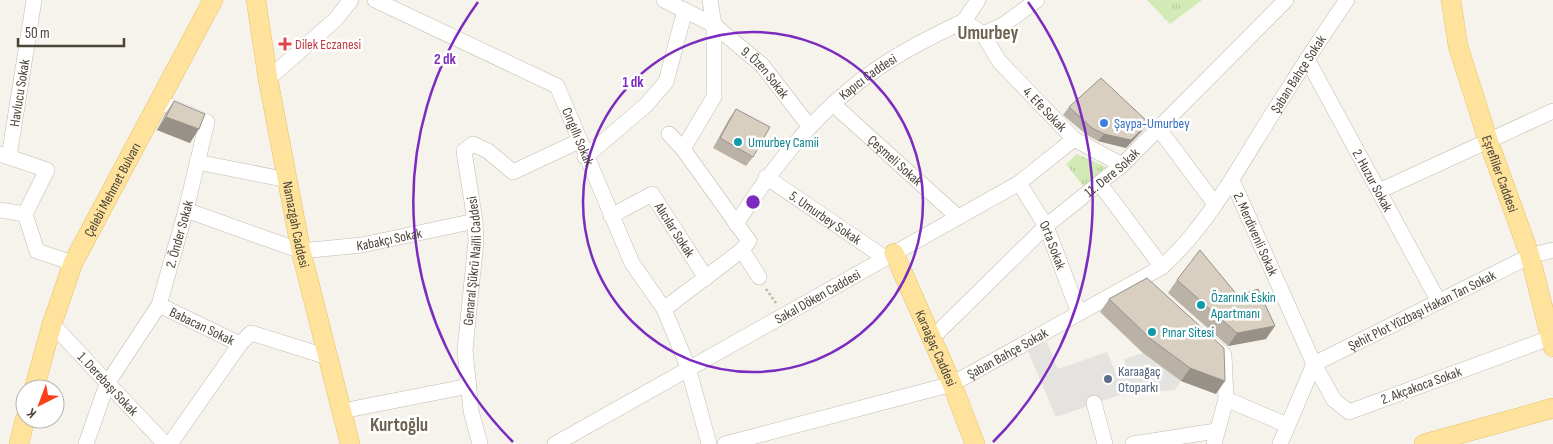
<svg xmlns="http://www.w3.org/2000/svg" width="1553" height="444" viewBox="0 0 1553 444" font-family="'Sofia Sans Condensed',sans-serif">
<defs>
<pattern id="park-tufts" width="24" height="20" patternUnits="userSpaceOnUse" patternTransform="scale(1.25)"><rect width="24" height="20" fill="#d2eab5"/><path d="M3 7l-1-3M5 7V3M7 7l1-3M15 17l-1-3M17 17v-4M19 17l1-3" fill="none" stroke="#b6ca9c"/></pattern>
</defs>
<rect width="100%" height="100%" fill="#f6f3ec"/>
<!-- park -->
<g fill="url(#park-tufts)">
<path d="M1147,0H1202L1170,24Z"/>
<path d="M1077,154L1106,167L1084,187L1066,164Z"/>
</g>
<!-- parking -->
<path fill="#e5e3e0" d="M1047,342L1058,369L1107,352L1117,376L1126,372L1124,359L1143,353L1181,381L1175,390L1120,395L1056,417L1027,349Z"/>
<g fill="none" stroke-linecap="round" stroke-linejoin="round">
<defs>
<g id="minor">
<path id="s1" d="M375,0L557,86L632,263L664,309L688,367L709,444"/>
<path id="s2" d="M664,0L714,25L762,65L809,126"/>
<path d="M964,21L978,0"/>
<path id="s3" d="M983,34L999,61L1074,139L1122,165"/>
<path id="s4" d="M1307,59L1439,302"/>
<path d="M268,79L335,20L351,0"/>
<path id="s5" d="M833,104L958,217"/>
<path d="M1159,129L1215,204"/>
<path d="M669,134L683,149"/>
<path d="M0,154L47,170L25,214L37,251L73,263"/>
<path id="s6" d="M9,157L34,0"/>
<path d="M585,157L645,106L666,82L685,10"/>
<path d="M197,162L288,180"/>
<path id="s7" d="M766,177L885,258"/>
<path id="s8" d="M1232,180L1314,364L1280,444"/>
<path id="s9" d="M1019,183L1046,226L1079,313"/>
<path d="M1100,184L1162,267"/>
<path d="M1379,191L1553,111"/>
<path d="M0,210L25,214"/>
<path id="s10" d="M186,210L301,251L362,245L475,221"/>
<path id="s11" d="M611,216L652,194L706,278"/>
<path id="s12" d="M736,224C770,172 806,124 855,85C887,59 926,39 964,21L983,34L1003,25L1037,0"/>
<path d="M742,250L759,277"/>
<path id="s13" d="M159,305L240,344"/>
<path d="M664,309L742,250L749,241L683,149L714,97V25L710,0"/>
<path id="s14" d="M52,324L165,444"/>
<path id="s15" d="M1550,338L1349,412L1334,400L1314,364L1530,256L1553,250"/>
<path id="s16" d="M931,339L1046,226L1122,165L1286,0"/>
<path d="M1209,342L1224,355L1226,399L1214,444"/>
<path d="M1226,399L1287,425"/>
<path d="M1094,403L1105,444"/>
<path d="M342,411L469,386"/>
<path id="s17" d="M86,444L107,384L159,305L186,210L207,122L158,101"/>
<path d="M170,444L240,344L251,333L328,357"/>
<path id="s18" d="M480,444L471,411L465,350L476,241L475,221L464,151L473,144L488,151L513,172L579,141"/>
<path id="s19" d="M555,444L1019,183L1074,139"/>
<path id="s20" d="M725,444L952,384L1162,267C1203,230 1233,178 1261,132C1289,87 1317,43 1347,0"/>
<path d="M1133,444L1216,431"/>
</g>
<g id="major">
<path id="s21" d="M256,0L268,79L301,251L350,444"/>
<path id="s22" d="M1451,0L1458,46L1488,140L1530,256L1553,347"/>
<path id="s23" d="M894,253L952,384L975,444"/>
<path id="s24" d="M34,389L52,324L73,263L213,0"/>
<path d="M19,444L25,419"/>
<path d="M1424,444L1553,408"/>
</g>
</defs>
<!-- minor casing -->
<use href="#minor" stroke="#c2bbae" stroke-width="16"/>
<!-- major casing -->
<use href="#major" stroke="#e6c16a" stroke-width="20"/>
<!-- path -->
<path stroke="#c4b79f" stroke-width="2.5" stroke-dasharray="2.5 2.5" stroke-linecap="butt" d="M766,289L776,303"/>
<!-- minor -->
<use href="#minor" stroke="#fff" stroke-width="15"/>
<!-- major -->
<use href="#major" stroke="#ffe39c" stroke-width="19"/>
</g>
<!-- wall -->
<g fill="#bab2a6">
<path d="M174,101L190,143L157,130L165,114Z"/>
<path d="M1069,107L1143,130L1126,148L1098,141L1087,135L1063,115Z"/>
<path d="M736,109L753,157L746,166L713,148L729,119Z"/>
<path d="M1147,278L1216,394L1181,381L1143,353L1100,312L1109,299Z"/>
<path d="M1177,280L1266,339L1228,346L1168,293Z"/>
</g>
<!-- shaded-wall -->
<g fill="#979187">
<path d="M166,117L199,129L190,143L157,130Z"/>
<path d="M1149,123L1143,130L1126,148L1098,141L1104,134Z"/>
<path d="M1275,326L1266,339L1228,346L1237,333Z"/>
<path d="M1190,368L1225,381L1216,394L1181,381Z"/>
</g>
<!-- building -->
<g fill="#d8cfc1" stroke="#979187">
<path d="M1101,78L1149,123L1131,140L1104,134L1092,128L1069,107Z"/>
<path d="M174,101L205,114L199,129L166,117Z"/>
<path d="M736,109L770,127L753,157L720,138Z"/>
<path d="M1200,250L1238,296L1258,289L1275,326L1237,333L1177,280Z"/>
<path d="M1147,278L1224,348L1225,381L1190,368L1152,340L1109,299Z"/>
</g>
<!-- distance rings -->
<g fill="none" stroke="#7b2cbf" stroke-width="2.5">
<circle cx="753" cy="202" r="170"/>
<path d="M513 442A340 340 0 0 1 478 2M1028 2A340 340 0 0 1 993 442"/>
</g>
<!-- markers -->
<path fill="#e0444e" stroke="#fff" stroke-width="2" d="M282.5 36.5h5v5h5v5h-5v5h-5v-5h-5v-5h5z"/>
<circle fill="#3f7fe0" stroke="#fff" stroke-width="2" cx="1104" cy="123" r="5"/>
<g fill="#0f9aa8" stroke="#fff" stroke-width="2">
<circle cx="738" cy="142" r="5"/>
<circle cx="1201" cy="305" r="5"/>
<circle cx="1152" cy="332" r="5"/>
</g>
<circle fill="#5c6f8a" stroke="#fff" stroke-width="2" cx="1108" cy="379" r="5"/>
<g text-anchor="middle" stroke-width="5" stroke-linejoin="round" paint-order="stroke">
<!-- health labels -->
<g font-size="14" fill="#be3a42" stroke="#fff" text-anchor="start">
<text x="295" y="49">Dilek Eczanesi</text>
</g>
<!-- street labels -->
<g font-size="14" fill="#4b4439" stroke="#fff">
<text dy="5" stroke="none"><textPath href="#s20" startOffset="712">Şaban Bahçe Sokak</textPath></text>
<text dy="5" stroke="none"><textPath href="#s2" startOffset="126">9. Özen Sokak</textPath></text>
<text dy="5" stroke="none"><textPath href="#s12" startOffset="199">Kapıcı Caddesi</textPath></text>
<text dy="5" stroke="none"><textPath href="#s6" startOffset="65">Havlucu Sokak</textPath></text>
<text dy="5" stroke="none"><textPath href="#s3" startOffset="98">4. Efe Sokak</textPath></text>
<text dy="5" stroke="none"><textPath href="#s1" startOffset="256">Cıngıllı Sokak</textPath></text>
<text dy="5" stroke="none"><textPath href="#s5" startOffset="84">Çeşmeli Sokak</textPath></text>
<text dy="5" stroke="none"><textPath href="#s16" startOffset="246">11. Dere Sokak</textPath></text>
<text dy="5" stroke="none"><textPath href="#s22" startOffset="181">Eşrefliler Caddesi</textPath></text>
<text dy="5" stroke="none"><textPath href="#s4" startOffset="138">2. Huzur Sokak</textPath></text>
<text dy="5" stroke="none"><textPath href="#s24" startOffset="215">Çelebi Mehmet Bulvarı</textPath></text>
<text dy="5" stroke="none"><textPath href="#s7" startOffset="72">5. Umurbey Sokak</textPath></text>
<text dy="5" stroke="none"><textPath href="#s21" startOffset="228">Namazgah Caddesi</textPath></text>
<text dy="5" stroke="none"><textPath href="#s11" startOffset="89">Alıcılar Sokak</textPath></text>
<text dy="5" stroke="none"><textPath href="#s17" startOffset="232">2. Önder Sokak</textPath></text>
<text dy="5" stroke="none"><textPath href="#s8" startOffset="59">2. Merdivenli Sokak</textPath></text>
<text dy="5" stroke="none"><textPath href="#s10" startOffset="211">Kabakçı Sokak</textPath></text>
<text dy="5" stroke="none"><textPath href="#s9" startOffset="71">Orta Sokak</textPath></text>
<text dy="5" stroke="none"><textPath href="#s18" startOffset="185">Genaral Şükrü Nailli Caddesi</textPath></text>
<text dy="5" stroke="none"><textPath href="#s19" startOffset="301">Sakal Döken Caddesi</textPath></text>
<text dy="5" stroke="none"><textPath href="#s15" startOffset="395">Şehit Plot Yüzbaşı Hakan Tan Sokak</textPath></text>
<text dy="5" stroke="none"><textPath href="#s13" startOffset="48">Babacan Sokak</textPath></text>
<text dy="5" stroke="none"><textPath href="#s23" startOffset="104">Karaağaç Caddesi</textPath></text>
<text dy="5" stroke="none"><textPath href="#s20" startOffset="298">Şaban Bahçe Sokak</textPath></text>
<text dy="5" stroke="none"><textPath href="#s14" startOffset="82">1. Derebaşı Sokak</textPath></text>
<text transform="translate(1421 385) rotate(-20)" y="5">2. Akçakoca Sokak</text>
</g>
<!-- shop labels -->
<g font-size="14" fill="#366cbe" stroke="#fff" text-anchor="start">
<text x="1114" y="128">Şaypa-Umurbey</text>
</g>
<!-- culture labels -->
<g font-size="14" fill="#0d838f" stroke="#fff" text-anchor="start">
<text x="748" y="147">Umurbey Camii</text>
<text x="1211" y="302">Özarınık Eskin<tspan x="1211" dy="16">Apartmanı</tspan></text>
<text x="1162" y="337">Pınar Sitesi</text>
</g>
<!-- service labels -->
<g font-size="14" fill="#4e5e75" stroke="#fff" text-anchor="start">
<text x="1118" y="376">Karaağaç<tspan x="1118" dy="16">Otoparkı</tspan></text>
</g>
<!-- district labels -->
<g font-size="19" font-weight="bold" fill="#6e6250" stroke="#fff">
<text x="988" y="39">Umurbey</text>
<text x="399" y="431">Kurtoğlu</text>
</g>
</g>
<circle cx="753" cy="202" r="8" fill="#7b2cbf" stroke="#fff" stroke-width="2.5"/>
<g font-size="15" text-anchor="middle" font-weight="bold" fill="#7b2cbf" stroke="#fff" stroke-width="5" stroke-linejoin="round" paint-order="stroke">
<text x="445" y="64">2 dk</text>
<text x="633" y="87">1 dk</text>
</g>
<!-- north arrow -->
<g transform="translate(40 404) rotate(222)"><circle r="24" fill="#ffffff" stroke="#b7b4b0"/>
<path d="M0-4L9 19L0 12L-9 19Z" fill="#fc3f1d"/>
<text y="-8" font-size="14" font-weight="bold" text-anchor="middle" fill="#4b4439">K</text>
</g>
<!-- scale -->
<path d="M18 38v8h106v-8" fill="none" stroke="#4b4439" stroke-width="2.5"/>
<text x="25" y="38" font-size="15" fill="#4b4439" stroke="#ffffff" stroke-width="4" paint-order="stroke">50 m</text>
</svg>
